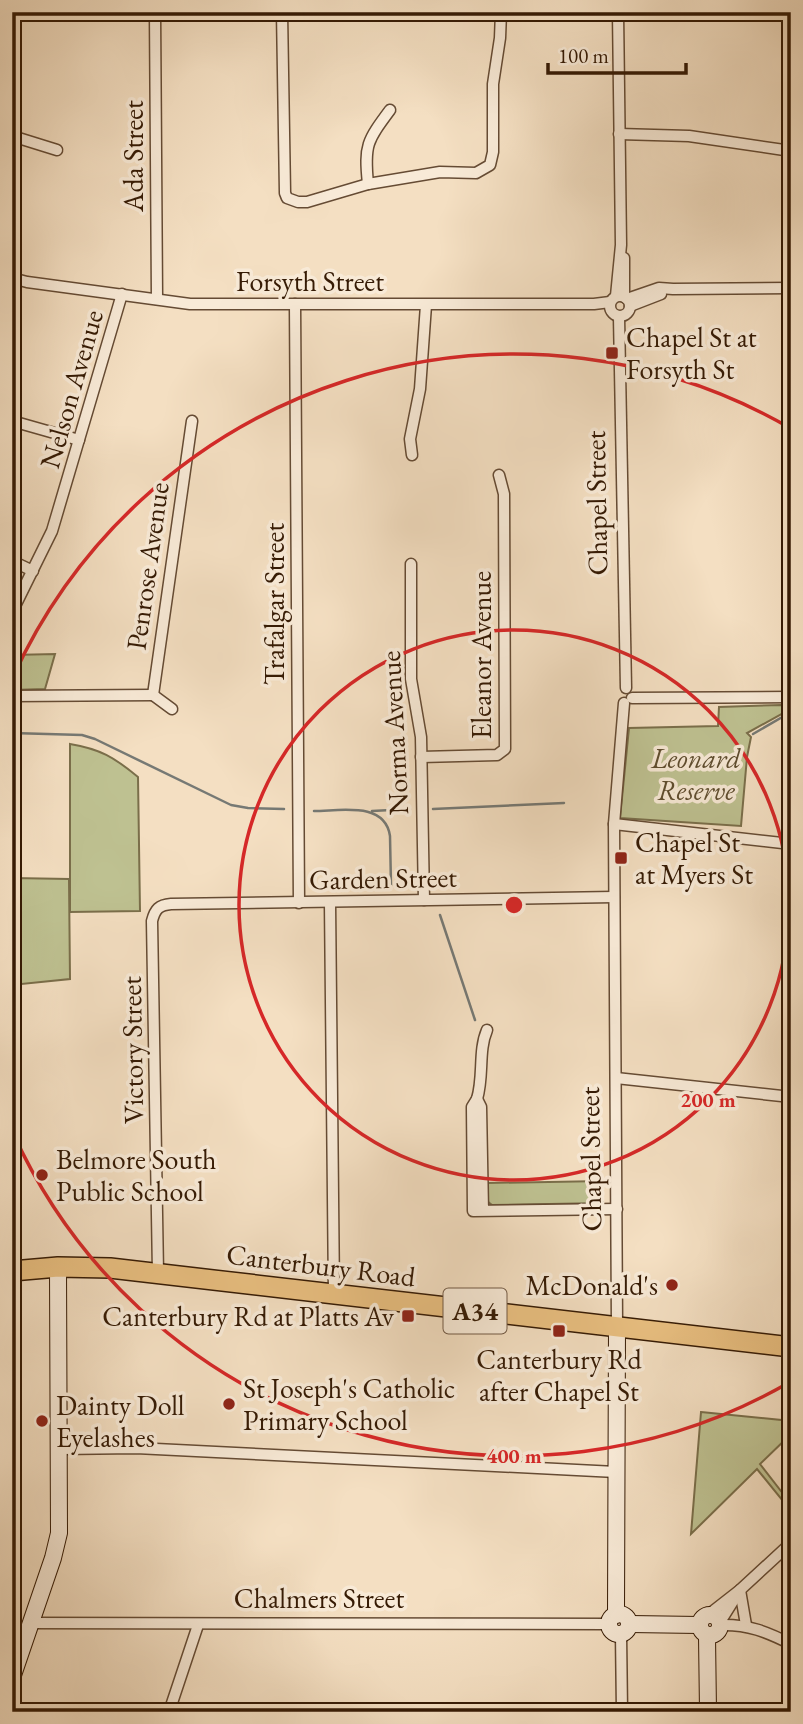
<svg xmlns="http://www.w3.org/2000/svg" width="803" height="1724" viewBox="0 0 803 1724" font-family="'EB Garamond',serif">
<rect width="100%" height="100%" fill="#f4dfc2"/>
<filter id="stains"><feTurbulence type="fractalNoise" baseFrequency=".00286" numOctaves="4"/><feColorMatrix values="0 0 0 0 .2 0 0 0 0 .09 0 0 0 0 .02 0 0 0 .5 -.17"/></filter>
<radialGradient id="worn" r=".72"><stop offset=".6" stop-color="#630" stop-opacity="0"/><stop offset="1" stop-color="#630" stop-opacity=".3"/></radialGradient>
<!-- green -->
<g fill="#bec191" stroke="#7a6e4a" stroke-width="2">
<path d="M55,654L45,689L12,690V655Z"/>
<path d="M781,705L789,710L747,733L751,737L747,757L741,826L620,818L629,728L718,726L719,707Z"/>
<path d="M70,744C100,749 114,757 138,777L140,911L70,912Z"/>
<path d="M12,878L69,879L70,979L12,985Z"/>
<path d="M603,1181V1203L492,1205L487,1201V1183Z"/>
<path d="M701,1412L791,1421V1434L760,1464L791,1504V1511L757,1469L691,1534Z"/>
</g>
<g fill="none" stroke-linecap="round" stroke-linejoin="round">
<!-- stream -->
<g stroke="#767974" stroke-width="2.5">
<path d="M12,733L82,735L95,739L231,805L248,808L284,809"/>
<path d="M753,734L791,712"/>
<path d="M433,809L564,803"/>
<path d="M314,811C340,811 385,801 390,836L391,886"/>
<path d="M372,811L410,809"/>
<path d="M440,915L475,1020"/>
</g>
<defs>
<g id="street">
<path d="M155,12L157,299"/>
<path d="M282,12L285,193L287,198L298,202H307L368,184L440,172L476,173L490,165L493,152V84L500,38L501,12"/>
<path d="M619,134L689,136L791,151"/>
<path d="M12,136L57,150"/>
<path d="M790,151L791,288"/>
<path d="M368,184C364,145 367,141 390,110"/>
<path d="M624,258V297"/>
<path d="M12,278L27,282L190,304H594L610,302"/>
<circle cx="620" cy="306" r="10"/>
<path d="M616,296L621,245L618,12"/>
<path d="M627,299L659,288L673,289L791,288"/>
<path d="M295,304L299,903"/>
<path d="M630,306L661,294"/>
<path d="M619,317L626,688"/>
<path d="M12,421L79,440"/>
<path d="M412,455L410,439L420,389L426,305"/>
<path d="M12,561L33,571"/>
<path d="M411,564V679L421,737L424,900"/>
<path d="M12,612L52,531L122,294"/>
<path d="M153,695L192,421"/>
<path d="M153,695L172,709"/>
<path d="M12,696L153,695"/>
<path d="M632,698L791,697"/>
<path d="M421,757L497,755L505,749L504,494L499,475"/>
<path d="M614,824L791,844"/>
<path d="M330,903L334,1295"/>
<path d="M616,1078L791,1097"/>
<path d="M789,1096L791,1080"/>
<path d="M477,1099C484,1076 478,1051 487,1030"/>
<path d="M483,1211L481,1107L477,1099L472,1107L473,1211L617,1209"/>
<path d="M158,1273L152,921C155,909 159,905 171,904L614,897"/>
<path d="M617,1326L614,824L624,703"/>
<path d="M60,1449L136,1448L616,1472"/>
<path d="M740,1590L746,1625"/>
<path d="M708,1615L740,1590L791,1543"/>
<path d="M720,1622L735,1598"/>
<path d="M30,1623L609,1624"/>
<path d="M720,1625C748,1624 767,1632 791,1644"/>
<path d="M621,1634L622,1712"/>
<path d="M169,1712L198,1625"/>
</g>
<g id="secondary">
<circle cx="619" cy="1624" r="10"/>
<circle cx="710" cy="1625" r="10"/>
<path d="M616,1615L617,1326"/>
<path d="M629,1624L700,1625"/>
<path d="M707,1635L708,1712"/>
<path d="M12,1678L53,1558L59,1533L58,1267"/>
</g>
<path id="highway" d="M12,1271L58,1267L110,1268L791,1347"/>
</defs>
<!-- street casing -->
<use href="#street" stroke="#654b34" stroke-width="13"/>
<!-- secondary casing -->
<use href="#secondary" stroke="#351a04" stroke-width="18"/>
<!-- highway casing -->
<use href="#highway" stroke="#351a04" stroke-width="22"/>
<!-- street -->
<use href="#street" stroke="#f8ead7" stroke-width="10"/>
<!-- secondary -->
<use href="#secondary" stroke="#f8ead7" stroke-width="16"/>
<!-- highway -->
<use href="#highway" stroke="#eac081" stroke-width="19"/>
</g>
<!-- distance rings -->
<g fill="none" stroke="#d62828" stroke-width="3.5">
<circle cx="514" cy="905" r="275"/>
<path d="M790 1382A551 551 0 0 1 13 1133M13 677A551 551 0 0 1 790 428"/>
</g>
<!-- markers -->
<g fill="#8f2418" stroke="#f8ead7" stroke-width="2.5">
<rect x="605" y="346" width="14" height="14" rx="3.5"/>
<rect x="614" y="851" width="14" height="14" rx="3.5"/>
<circle cx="42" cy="1175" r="7"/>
<circle cx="672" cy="1285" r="7"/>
<rect x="401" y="1309" width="14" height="14" rx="3.5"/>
<rect x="552" y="1324" width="14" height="14" rx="3.5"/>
<circle cx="229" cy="1404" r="7"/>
<circle cx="42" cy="1421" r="7"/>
</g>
<g text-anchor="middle" stroke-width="7" stroke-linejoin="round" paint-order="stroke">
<!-- shield labels -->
<rect fill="#f8ead7" stroke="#705843" stroke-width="2" x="443.5" y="1288.5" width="63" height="45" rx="5"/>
<g font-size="26" font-weight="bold" fill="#351a04">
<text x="475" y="1320">A34</text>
</g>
<!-- street labels -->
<g font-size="28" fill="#351a04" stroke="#f8ead7">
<text transform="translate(133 156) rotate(-90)" y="10">Ada Street</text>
<text x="310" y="291">Forsyth Street</text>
<text transform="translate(71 389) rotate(-74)" y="10">Nelson Avenue</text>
<text transform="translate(596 503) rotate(-91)" y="10">Chapel Street</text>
<text transform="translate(147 566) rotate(-82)" y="10">Penrose Avenue</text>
<text transform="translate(274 604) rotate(-90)" y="10">Trafalgar Street</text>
<text transform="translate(481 655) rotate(-90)" y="10">Eleanor Avenue</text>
<text transform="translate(394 733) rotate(-93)" y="10">Norma Avenue</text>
<text transform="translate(383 878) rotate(-1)" y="10">Garden Street</text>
<text transform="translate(132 1050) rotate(-91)" y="10">Victory Street</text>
<text transform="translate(590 1159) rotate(-91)" y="10">Chapel Street</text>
<text transform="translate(321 1265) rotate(7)" y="10">Canterbury Road</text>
<text x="319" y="1608">Chalmers Street</text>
</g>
<!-- poi labels -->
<g font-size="28" fill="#351a04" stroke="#f8ead7" text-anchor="start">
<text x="626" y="347">Chapel St at<tspan x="626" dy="32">Forsyth St</tspan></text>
<text x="635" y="852">Chapel St<tspan x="635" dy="32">at Myers St</tspan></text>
<text x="56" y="1169">Belmore South<tspan x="56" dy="32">Public School</tspan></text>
<text x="658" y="1295" text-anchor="end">McDonald's</text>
<text x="394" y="1326" text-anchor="end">Canterbury Rd at Platts Av</text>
<text x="559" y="1369" text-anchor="middle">Canterbury Rd<tspan x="559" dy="32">after Chapel St</tspan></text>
<text x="243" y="1398">St Joseph's Catholic<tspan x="243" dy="32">Primary School</tspan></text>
<text x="56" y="1415">Dainty Doll<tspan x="56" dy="32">Eyelashes</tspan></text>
</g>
<!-- park labels -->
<g font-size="28" font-style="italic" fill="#5e4c2e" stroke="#f8ead7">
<text x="696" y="768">Leonard<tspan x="696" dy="32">Reserve</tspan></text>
</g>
</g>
<circle cx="514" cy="905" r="10" fill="#d62828" stroke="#f8ead7" stroke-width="3.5"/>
<g font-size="21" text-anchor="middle" font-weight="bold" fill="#d62828" stroke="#f8ead7" stroke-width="7" stroke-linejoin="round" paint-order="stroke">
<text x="708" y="1107">200 m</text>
<text x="514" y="1463">400 m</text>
</g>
<!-- margin -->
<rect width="803" height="1724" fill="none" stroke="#f4dfc2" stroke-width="42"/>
<rect x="14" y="14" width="775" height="1696" fill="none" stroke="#351a04" stroke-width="3.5"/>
<rect x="21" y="21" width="761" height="1682" fill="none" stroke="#351a04" stroke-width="2"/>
<!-- scale -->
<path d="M548 63v10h138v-10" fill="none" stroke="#351a04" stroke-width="3.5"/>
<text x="558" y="63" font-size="21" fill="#351a04" stroke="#f8ead7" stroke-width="5" paint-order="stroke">100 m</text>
<rect width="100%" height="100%" filter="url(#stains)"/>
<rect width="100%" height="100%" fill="url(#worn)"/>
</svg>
